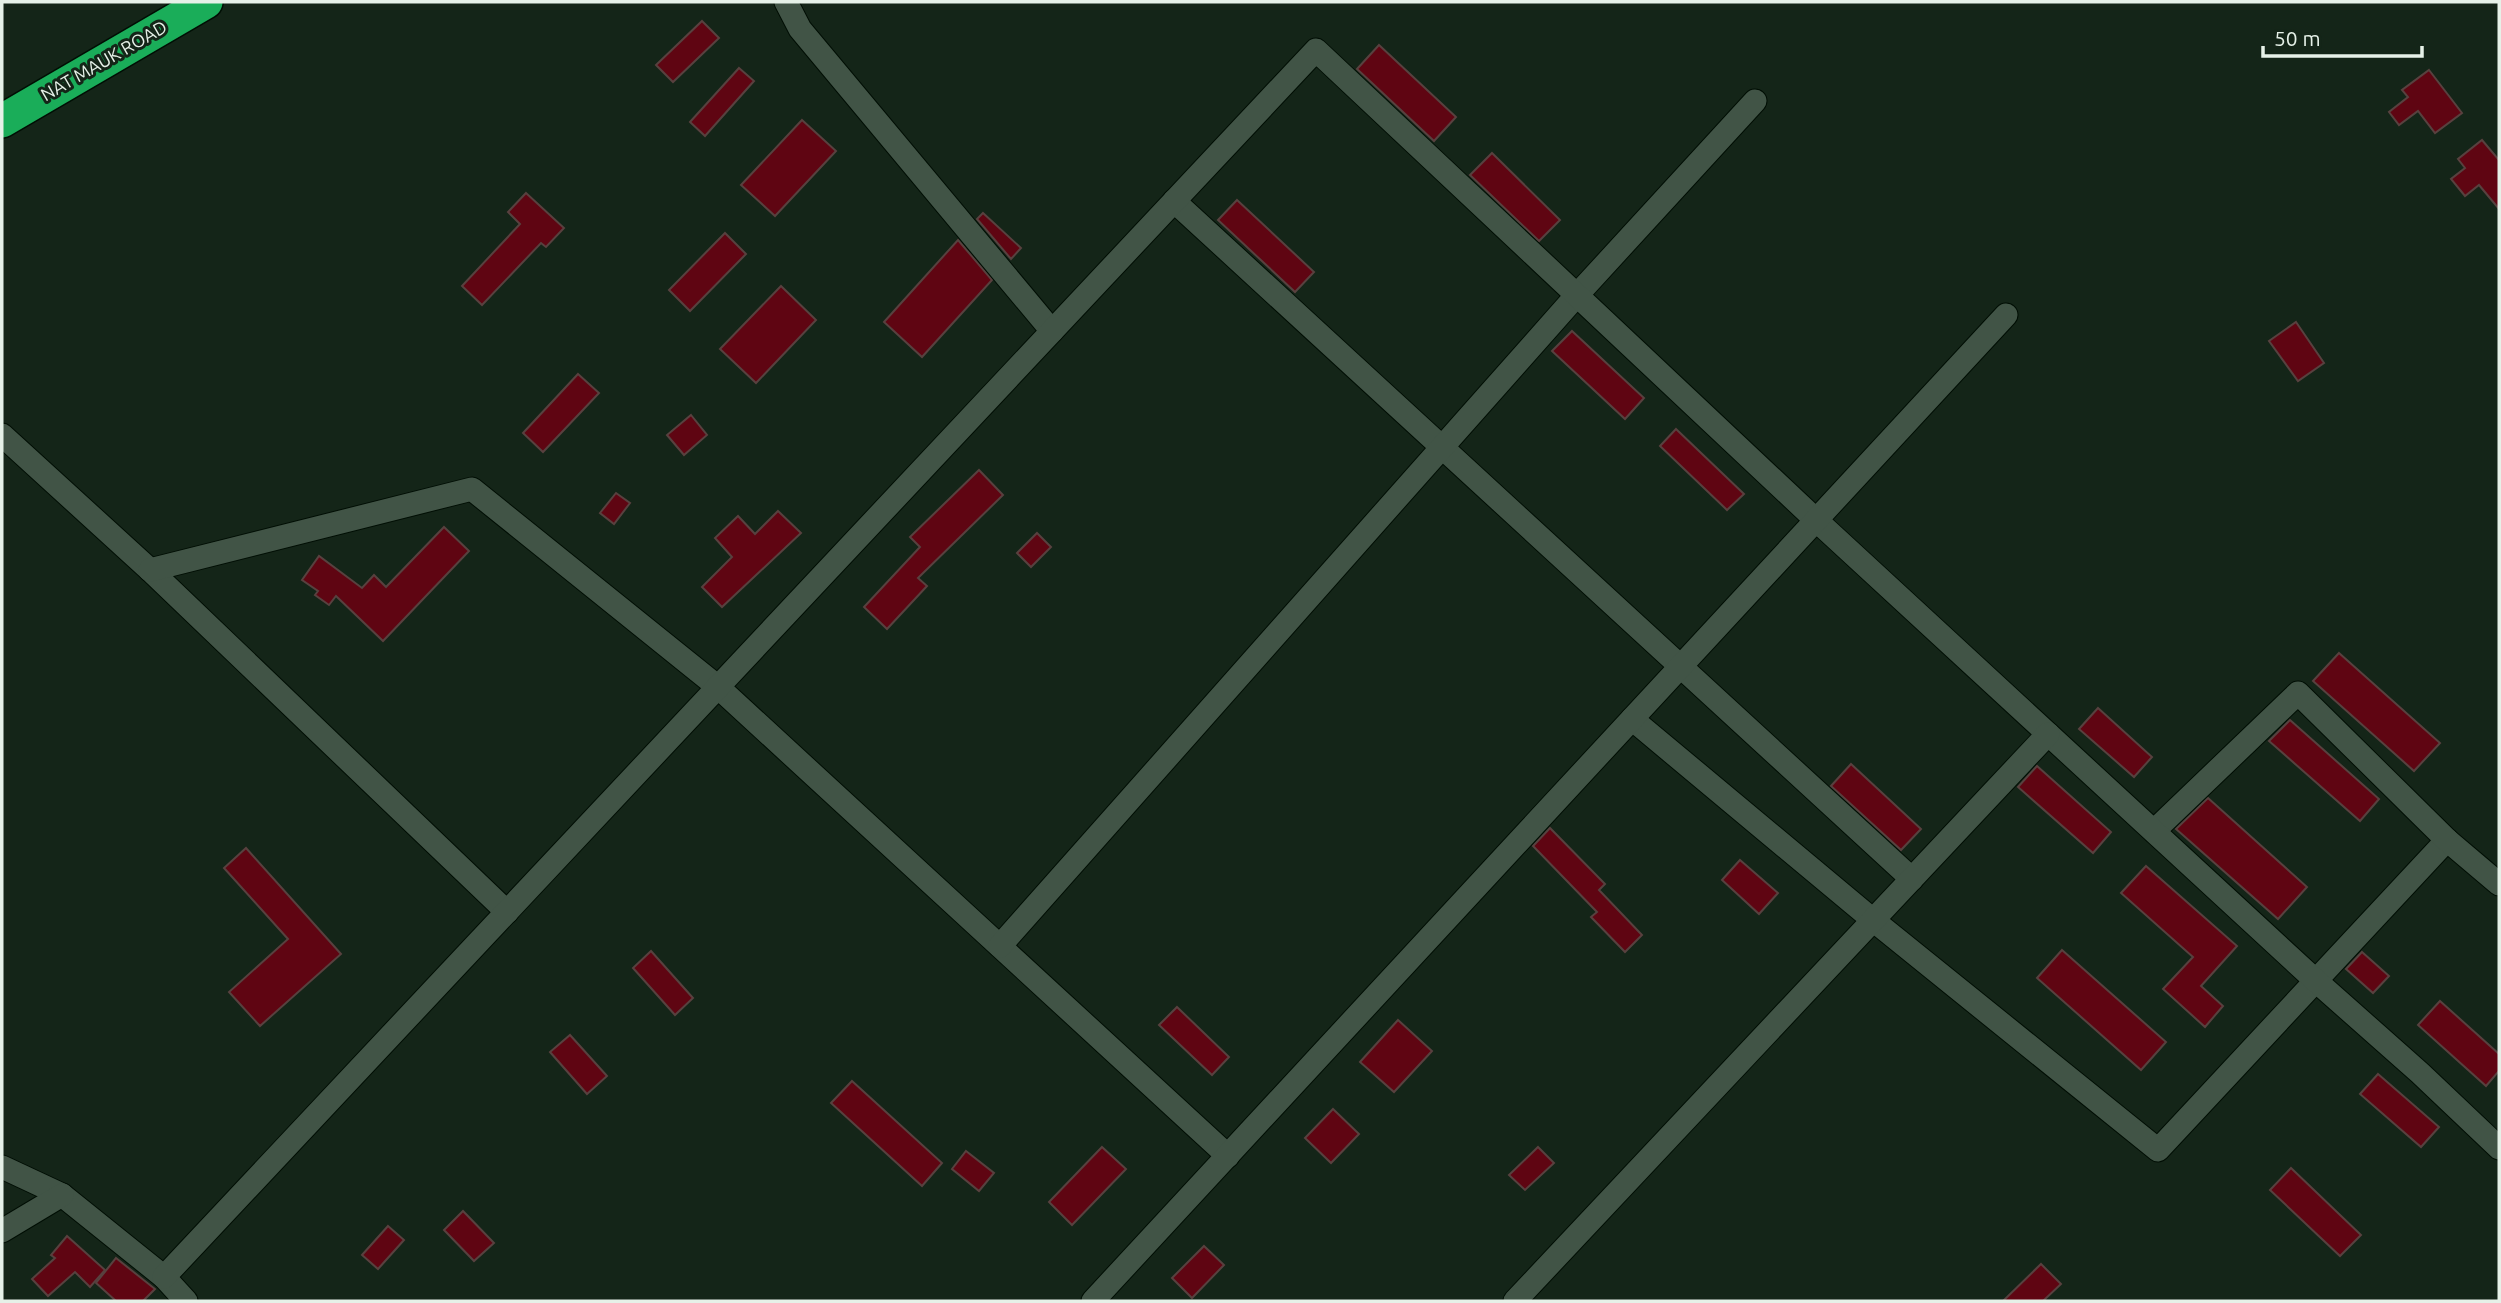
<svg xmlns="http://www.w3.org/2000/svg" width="2501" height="1303" viewBox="0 0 2501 1303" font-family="Ubuntu,sans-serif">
<rect width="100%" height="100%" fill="#142518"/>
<!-- building -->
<g fill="#5f0512" stroke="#58413f" stroke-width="2">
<path d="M702,21L719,38L673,82L656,65Z"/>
<path d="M1379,45L1456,117L1434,141L1357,69Z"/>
<path d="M739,68L754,81L705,136L690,122Z"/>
<path d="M2429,70L2462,113L2435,133L2418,111L2399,125L2389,112L2408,97L2402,90Z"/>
<path d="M802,120L836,151L775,216L741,185Z"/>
<path d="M2482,140L2499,160V209L2479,185L2465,196L2451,179L2465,168L2458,159Z"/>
<path d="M1492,153L1560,220L1539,241L1470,175Z"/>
<path d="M526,193L564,228L546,247L541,243L482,305L462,286L520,224L508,212Z"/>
<path d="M1237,200L1314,272L1295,292L1218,220Z"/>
<path d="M983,213L1021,248L1011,259L977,219Z"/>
<path d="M725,233L746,254L690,311L669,290Z"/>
<path d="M958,240L992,280L922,357L884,322Z"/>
<path d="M781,286L816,320L756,383L720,349Z"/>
<path d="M2296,322L2324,363L2298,381L2269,341Z"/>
<path d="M1572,331L1644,398L1625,419L1552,351Z"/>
<path d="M578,374L599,393L543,452L523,433Z"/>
<path d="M691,415L707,435L684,455L667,435Z"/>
<path d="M1676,429L1744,494L1727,510L1660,446Z"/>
<path d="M979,470L1003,495L918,578L927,586L887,629L864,607L920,547L910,537Z"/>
<path d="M616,493L630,503L614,524L600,513Z"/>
<path d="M778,511L801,533L722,607L702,587L732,557L715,538L738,516L755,534Z"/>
<path d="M444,527L469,551L383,641L336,596L329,605L315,595L318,591L302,580L319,556L362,588L374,575L386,587Z"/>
<path d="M1037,533L1051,547L1031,567L1017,553Z"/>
<path d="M2339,653L2440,743L2414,771L2313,681Z"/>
<path d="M2098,708L2152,757L2134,777L2079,729Z"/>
<path d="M2290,720L2379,799L2360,821L2269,741Z"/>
<path d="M1851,764L1921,829L1901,850L1831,786Z"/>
<path d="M2037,766L2111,832L2093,853L2018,787Z"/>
<path d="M2208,798L2307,887L2278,919L2176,829Z"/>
<path d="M1550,828L1605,884L1599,890L1642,935L1625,952L1591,917L1597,912L1533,846Z"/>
<path d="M246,848L341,954L260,1026L229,992L288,939L224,868Z"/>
<path d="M1740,860L1778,893L1759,914L1722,880Z"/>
<path d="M2146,866L2237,946L2201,986L2223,1006L2205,1027L2163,989L2193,957L2121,893Z"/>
<path d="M2062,950L2166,1042L2141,1070L2037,978Z"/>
<path d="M651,951L693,998L675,1015L633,968Z"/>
<path d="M2362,952L2389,976L2373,993L2346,969Z"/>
<path d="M2440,1001L2499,1054V1071L2486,1086L2418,1025Z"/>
<path d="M1177,1007L1229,1057L1212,1075L1159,1025Z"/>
<path d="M1398,1020L1432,1051L1394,1092L1360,1062Z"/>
<path d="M570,1035L607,1076L587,1094L550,1052Z"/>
<path d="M2378,1074L2439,1127L2421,1147L2360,1094Z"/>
<path d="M852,1081L942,1163L922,1186L831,1103Z"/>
<path d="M1333,1109L1359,1134L1331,1163L1305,1138Z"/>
<path d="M1102,1147L1126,1169L1072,1225L1049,1202Z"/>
<path d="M1538,1147L1554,1163L1525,1190L1509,1175Z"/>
<path d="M966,1151L994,1173L979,1191L952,1169Z"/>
<path d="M2291,1168L2361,1235L2340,1256L2270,1190Z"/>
<path d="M463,1211L494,1243L474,1261L444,1230Z"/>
<path d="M388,1226L404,1240L378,1269L362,1255Z"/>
<path d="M67,1236L105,1270L90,1287L75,1272L48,1296L32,1279L55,1258L51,1255Z"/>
<path d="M1204,1246L1224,1265L1192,1298L1172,1278Z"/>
<path d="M116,1258L155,1289L143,1301H116L96,1283Z"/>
<path d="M2041,1264L2061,1284L2043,1301H2003Z"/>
</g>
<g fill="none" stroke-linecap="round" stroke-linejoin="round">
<defs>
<g id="minor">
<path d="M786,2L800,29L1052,331"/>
<path d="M1174,201L1912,879"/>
<path d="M2,435L150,570L507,912"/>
<path d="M150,570L472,489L718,687L1228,1156"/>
<path d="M1632,719L1873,920L2158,1150L2447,840"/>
<path d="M2154,831L2298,693L2447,840L2499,884"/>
<path d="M1000,946L1577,295L1755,101"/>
<path d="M2,1167L62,1195L164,1277L186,1301"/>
<path d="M2,1231L62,1195"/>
<path d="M164,1277L1316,50L1816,520L2315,980L2420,1073L2499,1148"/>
<path d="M1093,1301L2006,315"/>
<path d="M1515,1301L2048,734"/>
</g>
<path id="highway" d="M2,121L206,2"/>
</defs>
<!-- minor casing -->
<use href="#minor" stroke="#010e04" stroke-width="25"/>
<!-- highway casing -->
<use href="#highway" stroke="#010e04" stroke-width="36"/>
<!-- minor -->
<use href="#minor" stroke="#415446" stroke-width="23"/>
<!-- highway -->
<use href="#highway" stroke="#1aad59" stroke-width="33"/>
</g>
<g text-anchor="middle" stroke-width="6" stroke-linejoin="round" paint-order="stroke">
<!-- street labels -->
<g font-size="18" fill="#e6f1e8" stroke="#142518">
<text transform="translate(104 61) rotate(-30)" y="6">NAT MAUK ROAD</text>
</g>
</g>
<!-- border -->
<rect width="2501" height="1303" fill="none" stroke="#e6f1e8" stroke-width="7"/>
<!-- scale -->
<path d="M2263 46v10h159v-10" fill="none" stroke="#e6f1e8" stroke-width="3.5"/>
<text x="2274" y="46" font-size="21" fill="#e6f1e8" stroke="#142518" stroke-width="5" paint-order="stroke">50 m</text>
</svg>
